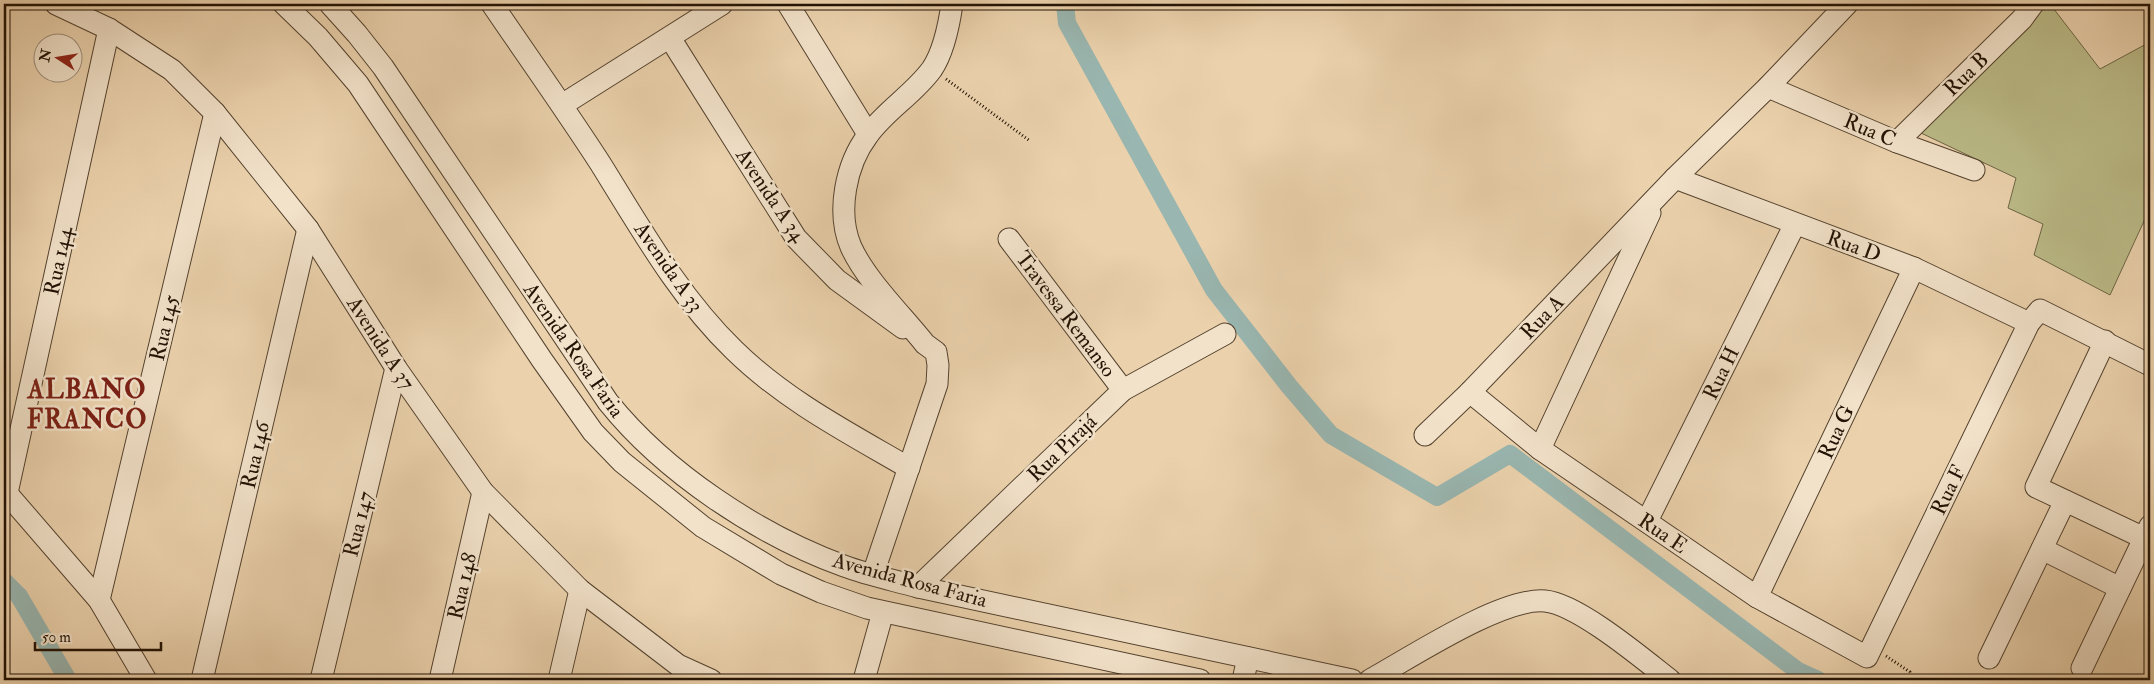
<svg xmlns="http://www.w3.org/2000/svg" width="2154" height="684" viewBox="0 0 2154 684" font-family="'IM FELL Double Pica',serif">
<rect width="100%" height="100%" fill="#ebd2ad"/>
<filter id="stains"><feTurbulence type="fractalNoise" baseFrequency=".004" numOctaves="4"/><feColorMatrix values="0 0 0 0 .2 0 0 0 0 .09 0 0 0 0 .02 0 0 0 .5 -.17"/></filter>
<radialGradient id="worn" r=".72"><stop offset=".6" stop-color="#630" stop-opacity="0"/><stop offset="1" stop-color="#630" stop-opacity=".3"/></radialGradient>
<!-- green -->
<path fill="#bb8" stroke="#6e6646" d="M2044,4H2050L2100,69L2150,42V208L2110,295L2034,255L2043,224L2008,208L2016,178L1921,133Z"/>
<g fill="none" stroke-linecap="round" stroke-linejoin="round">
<!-- canal -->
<g stroke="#99b6b0" stroke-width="18">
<path d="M1065,4L1067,23L1214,290L1289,386L1331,435L1437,497L1510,454L1798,671L1818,680"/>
<path d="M4,581L19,596L68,680"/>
</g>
<defs>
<g id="minor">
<path d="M56,4L109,29L172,70L215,113L308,229L396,368L483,492L580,590L678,665L711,680"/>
<path d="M284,4L318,37L358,84L542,360L593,432L622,462L703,527L781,574L821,592L867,608L1200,680"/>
<path d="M330,4L357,34L383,67L608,402C665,473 759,535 844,566C868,575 893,580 918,587L1352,680"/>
<path d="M492,4C528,57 565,109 600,163C640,227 679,297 734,350C785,400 847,432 909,468"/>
<path d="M788,4L868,134"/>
<path d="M670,38L796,238L837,280L903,328"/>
<path d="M1768,87L1897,142L1974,170"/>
<path d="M562,105L722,4"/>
<path d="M1897,142L2022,19L2033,4"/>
<path d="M1675,178L1914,268L2029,323"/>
<path d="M1009,239L1123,390"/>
<path d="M2105,341L2036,487L2144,538"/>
<path d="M1470,392L1540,449L1757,597L1867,657L2029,323L2040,310L2150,365"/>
<path d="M1425,435L1470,392L1675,178L1768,87L1847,4"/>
<path d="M1540,449L1650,213"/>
<path d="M4,490L99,600L146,680"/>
<path d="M7,493L109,29"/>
<path d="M1647,521L1795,224"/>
<path d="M2042,549L2120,588"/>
<path d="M873,574L937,384L938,365L936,352L925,344C902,315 866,280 851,247C836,212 846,164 868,135C886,110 914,94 932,69C944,51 949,25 952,4"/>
<path d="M918,587L1123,390L1225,334"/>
<path d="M1757,597L1914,268"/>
<path d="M99,600L215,113"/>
<path d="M1989,658L2065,501"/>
<path d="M2082,668L2150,526"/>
<path d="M202,680L308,229"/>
<path d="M321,680L396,368"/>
<path d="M440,680L483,492"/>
<path d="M559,680L580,590"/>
<path d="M864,680L883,612"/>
<path d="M1243,680L1248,658"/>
<path d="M1370,680C1410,658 1502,597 1545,601C1578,604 1643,659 1670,680"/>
</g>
</defs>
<!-- minor casing -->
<use href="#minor" stroke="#54422e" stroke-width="23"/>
<!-- path -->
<g stroke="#221204" stroke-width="3" stroke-dasharray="1 2.5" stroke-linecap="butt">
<path d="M946,79L1030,141"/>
<path d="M1886,656L1910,672L1908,680"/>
</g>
<!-- minor -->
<use href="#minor" stroke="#f2e2ca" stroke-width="21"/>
</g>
<g text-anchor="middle" stroke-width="5" stroke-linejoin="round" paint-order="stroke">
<!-- street labels -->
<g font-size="21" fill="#221204" stroke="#f2e2ca">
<text transform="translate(1966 74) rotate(-44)" y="7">Rua B</text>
<text transform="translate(1870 130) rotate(23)" y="7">Rua C</text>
<text transform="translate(771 195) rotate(56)" y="7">Avenida A 34</text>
<text transform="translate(1854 246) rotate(20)" y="7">Rua D</text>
<text transform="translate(58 261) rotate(-78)" y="7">Rua 144</text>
<text transform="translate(669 267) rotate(55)" y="7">Avenida A 33</text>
<text transform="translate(1066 314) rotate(53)" y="7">Travessa Remanso</text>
<text transform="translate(1542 317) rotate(-46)" y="7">Rua A</text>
<text transform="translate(164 328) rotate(-77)" y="7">Rua 145</text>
<text transform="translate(381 343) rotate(57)" y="7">Avenida A 37</text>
<text transform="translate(574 350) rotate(55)" y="7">Avenida Rosa Faria</text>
<text transform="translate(1721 373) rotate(-64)" y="7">Rua H</text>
<text transform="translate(1836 432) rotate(-65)" y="7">Rua G</text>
<text transform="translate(1062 448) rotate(-44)" y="7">Rua Pirajá</text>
<text transform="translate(255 455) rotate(-77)" y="7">Rua 146</text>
<text transform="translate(1948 490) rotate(-64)" y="7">Rua F</text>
<text transform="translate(358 524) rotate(-76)" y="7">Rua 147</text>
<text transform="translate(1663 533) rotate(34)" y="7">Rua E</text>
<text transform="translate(910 580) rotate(15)" y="7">Avenida Rosa Faria</text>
<text transform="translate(462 586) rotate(-77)" y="7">Rua 148</text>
</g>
<!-- district labels -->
<g font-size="26" font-weight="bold" letter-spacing="1" fill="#7a1f14" stroke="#f2e2ca">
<text x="87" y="398">ALBANO<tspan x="87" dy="30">FRANCO</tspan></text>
</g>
</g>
<!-- margin -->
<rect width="2154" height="684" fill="none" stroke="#ebd2ad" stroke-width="20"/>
<rect x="5" y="5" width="2144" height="674" fill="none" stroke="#221204" stroke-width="2.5"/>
<rect x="10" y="10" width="2134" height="664" fill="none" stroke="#221204"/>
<!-- north arrow -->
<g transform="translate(58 58) rotate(282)"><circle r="24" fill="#f2e2ca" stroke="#9f8f7b"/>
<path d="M0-4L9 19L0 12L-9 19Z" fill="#8f2418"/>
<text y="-8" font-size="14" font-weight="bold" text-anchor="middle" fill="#221204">N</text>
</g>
<!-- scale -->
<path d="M35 642v8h126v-8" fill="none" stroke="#221204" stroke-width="2.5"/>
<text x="42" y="642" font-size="15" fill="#221204" stroke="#f2e2ca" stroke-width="4" paint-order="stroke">50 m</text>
<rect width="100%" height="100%" filter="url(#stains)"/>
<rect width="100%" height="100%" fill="url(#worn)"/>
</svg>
